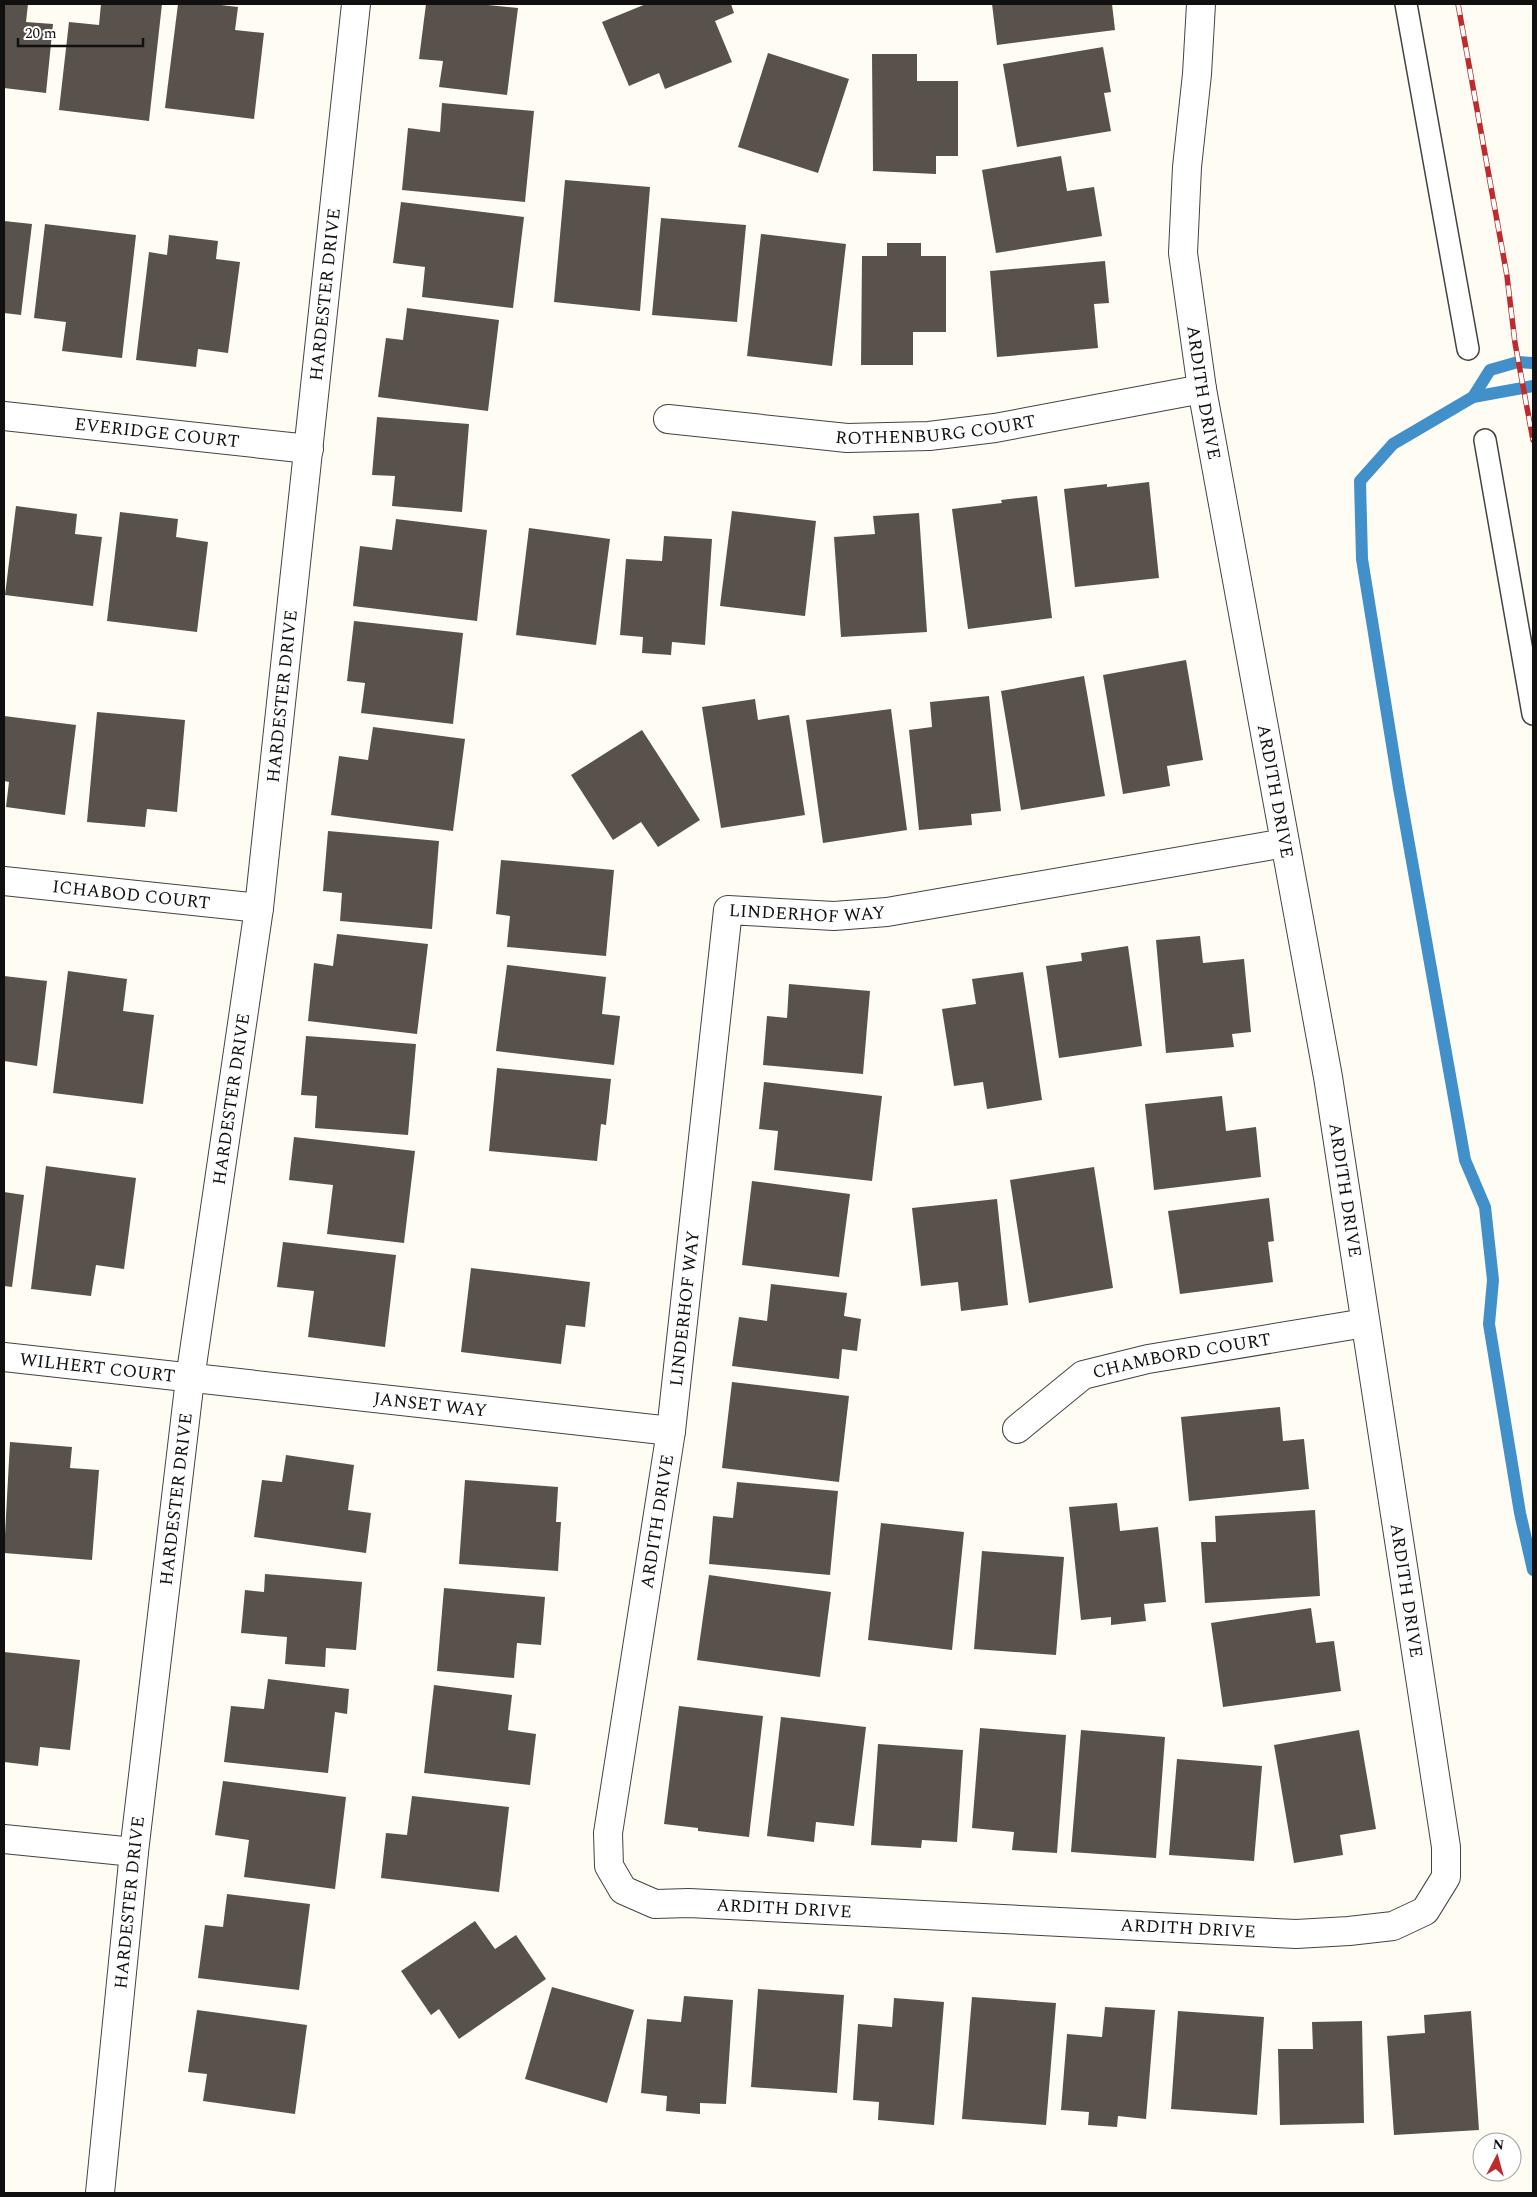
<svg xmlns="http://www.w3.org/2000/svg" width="1537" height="2197" viewBox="0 0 1537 2197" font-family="Spectral,serif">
<rect width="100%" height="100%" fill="#fffdf3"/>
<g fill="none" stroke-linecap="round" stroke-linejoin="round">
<!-- stream -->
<g stroke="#4290ca" stroke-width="12">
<path d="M1533,386L1473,397L1393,444L1360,481L1362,559L1399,788L1465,1160L1485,1207L1493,1280L1489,1324L1520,1513L1533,1570"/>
<path d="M1473,397L1490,370L1518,362L1533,363"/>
</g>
</g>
<!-- building -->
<g fill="#58514c">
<path d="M4,4H28L26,22L53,24L46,93L4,88Z"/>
<path d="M101,4H162L149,121L59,110L69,22L99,25Z"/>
<path d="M178,4H212L238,7L235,30L264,33L254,119L165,108Z"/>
<path d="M426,4H478L518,8L507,95L439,87L443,61L419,59Z"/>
<path d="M646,4H731L734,13L715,21L732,62L665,89L659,73L629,86L602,22Z"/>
<path d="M992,4H1112L1115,30L997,45Z"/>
<path d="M1103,47L1111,92L1104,93L1111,131L1017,147L1003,64Z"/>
<path d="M768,53L849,79L818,173L738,147Z"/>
<path d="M872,54H917V81H958V156H936V174L873,171Z"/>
<path d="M442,103L534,111L525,202L402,190L408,128L440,132Z"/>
<path d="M1061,156L1067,191L1094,187L1102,236L996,253L982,170Z"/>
<path d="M565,180L650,187L640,311L554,302Z"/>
<path d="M401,202L524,217L513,308L422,297L425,267L393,263Z"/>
<path d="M661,218L746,225L737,322L652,315Z"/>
<path d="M4,221L32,224L21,315L4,313Z"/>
<path d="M45,224L136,235L122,358L62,351L66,322L34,318Z"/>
<path d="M761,234L846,244L832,366L747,356Z"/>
<path d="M169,235L218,241L216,259L240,262L228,353L198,349L196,367L136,360L149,252L167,255Z"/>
<path d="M887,243H921V256H946V332H913V365H861L862,256H887Z"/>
<path d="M1105,261L1109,303L1094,304L1098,348L997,357L990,271Z"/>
<path d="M407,308L499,320L488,411L378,397L386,338L403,340Z"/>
<path d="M377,417L469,424L462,512L392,506L395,476L372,475Z"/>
<path d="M1149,482L1159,578L1075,587L1064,489L1107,484V487Z"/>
<path d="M1037,496L1052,618L968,629L952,509L1002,503L1001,500Z"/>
<path d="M16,506L77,514L75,534L102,537L93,606L5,595Z"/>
<path d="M732,511L816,521L805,616L720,606Z"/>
<path d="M120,512L178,519L176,537L208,542L197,632L107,621Z"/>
<path d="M919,513L927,632L841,637L834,537L875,534L873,516Z"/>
<path d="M396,519L487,530L477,621L353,606L360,546L392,550Z"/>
<path d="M529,528L610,539L596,645L516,635Z"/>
<path d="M664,536L712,539L705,645L672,642L671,655L642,653L643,637L620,635L626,559L662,561Z"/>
<path d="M354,621L463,633L453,724L361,713L365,683L347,681Z"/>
<path d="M1186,660L1203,760L1167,766L1170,786L1123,794L1103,675Z"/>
<path d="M1084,676L1105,796L1021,810L1001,691Z"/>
<path d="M989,696L1001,811L971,814L972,825L919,830L909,730L932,727L930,702Z"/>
<path d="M755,699L758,720L789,715L805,815L721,828L702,707Z"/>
<path d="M891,709L907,830L823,843L806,720Z"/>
<path d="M97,712L185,720L177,812L147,809L145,827L87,822Z"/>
<path d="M4,716L76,725L65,815L6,807L9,782L4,781Z"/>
<path d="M373,727L465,739L453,831L331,815L339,756L368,760Z"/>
<path d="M642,730L700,820L658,847L641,822L613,840L571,775Z"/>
<path d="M328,831L439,841L432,929L340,921L342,893L323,891Z"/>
<path d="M501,860L614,870L606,956L507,947L510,916L496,914Z"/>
<path d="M337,934L428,944L417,1034L308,1021L314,963L333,966Z"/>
<path d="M1200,936L1203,963L1244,959L1251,1032L1232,1034L1234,1047L1166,1053L1156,940Z"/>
<path d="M1128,946L1142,1046L1059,1058L1046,966L1082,961L1081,953Z"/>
<path d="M507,965L606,977L602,1014L620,1016L614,1065L496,1051Z"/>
<path d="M68,971L127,979L123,1011L154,1015L143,1104L53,1093Z"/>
<path d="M1023,972L1042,1100L987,1109L983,1082L954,1086L942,1009L976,1004L972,979Z"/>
<path d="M4,976L47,981L37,1066L4,1061Z"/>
<path d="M789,984L870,991L863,1074L763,1065L767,1016L787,1018Z"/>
<path d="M306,1036L416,1044L408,1135L315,1128L317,1096L301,1095Z"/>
<path d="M497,1068L611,1079L606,1125L601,1124L597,1161L489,1151Z"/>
<path d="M764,1082L882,1096L872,1181L774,1170L778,1131L759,1129Z"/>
<path d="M1222,1096L1226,1131L1256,1127L1261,1177L1154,1190L1145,1104Z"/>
<path d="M294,1137L415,1151L404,1243L327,1234L333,1185L289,1180Z"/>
<path d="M46,1166L136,1178L124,1269L96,1265L91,1296L31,1289Z"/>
<path d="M1094,1167L1113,1288L1029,1303L1010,1180Z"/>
<path d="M752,1181L850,1194L839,1277L742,1265Z"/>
<path d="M4,1192L24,1195L12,1287L4,1286Z"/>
<path d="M1269,1198L1274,1241L1268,1242L1273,1282L1180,1294L1168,1211Z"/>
<path d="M997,1199L1008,1305L961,1311L958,1282L921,1286L912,1208Z"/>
<path d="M283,1242L396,1255L385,1347L308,1337L314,1291L277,1287Z"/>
<path d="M471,1268L590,1282L585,1327L566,1325L561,1364L461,1352Z"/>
<path d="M771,1284L847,1293L844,1316L861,1319L857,1351L842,1349L839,1379L732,1366L739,1317L767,1321Z"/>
<path d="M732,1382L849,1396L839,1482L722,1468Z"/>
<path d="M1280,1407L1283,1441L1304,1439L1309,1489L1189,1501L1181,1417Z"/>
<path d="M10,1442L72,1447L70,1468L99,1470L92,1560L4,1553Z"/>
<path d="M286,1455L354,1465L348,1510L371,1513L366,1553L254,1537L262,1480L282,1482Z"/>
<path d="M465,1480L558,1487L556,1522H561L558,1571L459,1564Z"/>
<path d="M737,1482L838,1491L830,1575L709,1564L713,1516L733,1518Z"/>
<path d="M1117,1503L1120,1531L1158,1527L1166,1602L1144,1604L1146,1621L1111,1625V1617L1081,1620L1069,1507Z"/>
<path d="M1315,1510L1320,1596L1205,1603L1201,1542H1216L1215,1516Z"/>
<path d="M881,1523L964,1532L952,1650L868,1640Z"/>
<path d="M982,1551L1064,1557L1056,1655L974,1649Z"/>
<path d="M265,1574L362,1582L356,1650L326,1648L325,1667L285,1664L287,1637L241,1633L245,1590L264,1592Z"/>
<path d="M709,1575L831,1592L820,1677L697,1660Z"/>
<path d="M444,1588L545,1597L541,1645L517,1643L514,1678L437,1671Z"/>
<path d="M1311,1608L1316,1643L1334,1641L1341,1691L1223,1707L1211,1623Z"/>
<path d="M4,1652L80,1660L70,1750L40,1747L38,1766L4,1762Z"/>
<path d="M268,1679L349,1689L347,1714L335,1712L328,1773L224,1762L231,1706L264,1709Z"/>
<path d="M434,1685L512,1695L508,1730L536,1734L530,1785L424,1773Z"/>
<path d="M679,1706L763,1716L749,1837L698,1831V1828L664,1824Z"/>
<path d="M781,1717L866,1727L854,1826L816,1822L814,1842L767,1836Z"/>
<path d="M980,1728L1066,1735L1057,1853L1012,1850L1014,1832L972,1828Z"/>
<path d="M1081,1730L1165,1737L1156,1858L1071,1852Z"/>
<path d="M1359,1730L1376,1829L1340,1835L1343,1855L1294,1863L1274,1745Z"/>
<path d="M878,1744L963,1750L957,1842L922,1840L921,1848L871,1845Z"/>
<path d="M1177,1759L1262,1766L1254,1861L1169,1855Z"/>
<path d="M223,1781L346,1797L335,1889L244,1877L249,1840L215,1835Z"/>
<path d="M412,1796L509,1807L499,1892L381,1878L386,1833L407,1835Z"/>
<path d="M227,1894L310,1904L299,1990L198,1978L205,1925L223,1927Z"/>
<path d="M475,1921L495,1949L516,1935L546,1979L459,2039L439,2009L431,2015L401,1971Z"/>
<path d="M552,1987L634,2010L607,2103L525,2079Z"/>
<path d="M758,1989L844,1995L837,2093L751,2087Z"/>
<path d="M684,1996L733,2000L726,2104L700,2103V2114L666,2111L667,2096L641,2093L647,2019L681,2022Z"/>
<path d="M972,1997L1056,2003L1046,2125L962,2119Z"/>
<path d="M894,1998L944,2002L934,2125L878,2120L879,2102L853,2100L858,2024L892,2027Z"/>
<path d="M1105,2007L1155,2010L1146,2119L1118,2116L1117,2127L1088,2125L1089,2112L1061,2110L1067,2034L1102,2037Z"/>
<path d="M197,2010L307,2025L295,2114L203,2101L207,2074L188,2072Z"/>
<path d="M1178,2011L1264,2017L1257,2115L1171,2109Z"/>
<path d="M1471,2011L1479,2130L1394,2135L1387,2036L1425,2033L1424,2015Z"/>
<path d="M1362,2021L1364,2123L1280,2125L1278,2049H1313L1312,2022Z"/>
</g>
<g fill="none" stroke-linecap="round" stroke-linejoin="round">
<defs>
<g id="service">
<path d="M1406,4L1468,349"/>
<path d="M1485,440L1533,714"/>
</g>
<g id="minor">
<path id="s1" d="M1201,4L1197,74L1187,167L1183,253L1202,389L1328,1077L1446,1847V1877L1425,1911L1393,1926L1349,1931L1296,1934L689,1903L655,1904L623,1890L609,1866L608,1833L671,1431L728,910L834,916L887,912L1285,843"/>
<path id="s2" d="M4,416L309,449"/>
<path id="s3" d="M668,419L847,438L929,436L995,428L1202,389"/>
<path id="s4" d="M4,881L259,908"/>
<path id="s5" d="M4,1357L671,1431"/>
<path id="s6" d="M1017,1429L1083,1375L1148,1359L1365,1323"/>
<path d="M4,1839L134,1852"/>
<path id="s7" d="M100,2193L134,1852L190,1379L259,908L356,4"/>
</g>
</defs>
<!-- service casing -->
<use href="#service" stroke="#434343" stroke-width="24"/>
<!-- minor casing -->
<use href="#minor" stroke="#434343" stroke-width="30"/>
<!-- service -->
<use href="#service" stroke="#fff" stroke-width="21"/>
<!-- minor -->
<use href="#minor" stroke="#fff" stroke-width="28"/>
<defs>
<path id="rail" d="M1458,4L1507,276L1515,343L1533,440"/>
</defs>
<!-- rail casing -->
<use href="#rail" stroke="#bd2b2e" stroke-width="5.5"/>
<!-- rail -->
<use href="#rail" stroke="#fff" stroke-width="4" stroke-dasharray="11" stroke-linecap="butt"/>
</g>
<g text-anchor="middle" stroke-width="5" stroke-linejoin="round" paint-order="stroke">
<!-- street labels -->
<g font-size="18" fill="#101010" stroke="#fff">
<text dy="6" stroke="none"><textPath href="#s7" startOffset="1912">HARDESTER DRIVE</textPath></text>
<text dy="6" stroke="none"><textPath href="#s1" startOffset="391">ARDITH DRIVE</textPath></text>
<text dy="6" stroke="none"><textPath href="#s3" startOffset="269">ROTHENBURG COURT</textPath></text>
<text dy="6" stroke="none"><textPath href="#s2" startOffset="154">EVERIDGE COURT</textPath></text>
<text dy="6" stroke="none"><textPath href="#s7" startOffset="1508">HARDESTER DRIVE</textPath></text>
<text dy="6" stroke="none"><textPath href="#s1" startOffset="796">ARDITH DRIVE</textPath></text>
<text dy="6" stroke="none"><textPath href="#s4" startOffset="128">ICHABOD COURT</textPath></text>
<text dy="6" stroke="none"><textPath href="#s1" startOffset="3816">LINDERHOF WAY</textPath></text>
<text dy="6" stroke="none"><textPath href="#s7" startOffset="1102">HARDESTER DRIVE</textPath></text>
<text dy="6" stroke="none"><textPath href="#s1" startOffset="1201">ARDITH DRIVE</textPath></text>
<text dy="6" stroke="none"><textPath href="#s1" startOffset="3336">LINDERHOF WAY</textPath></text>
<text dy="6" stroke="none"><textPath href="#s6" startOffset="186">CHAMBORD COURT</textPath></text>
<text dy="6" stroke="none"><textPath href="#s5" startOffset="94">WILHERT COURT</textPath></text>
<text dy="6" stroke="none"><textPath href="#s5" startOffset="429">JANSET WAY</textPath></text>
<text dy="6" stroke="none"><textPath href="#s7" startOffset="698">HARDESTER DRIVE</textPath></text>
<text dy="6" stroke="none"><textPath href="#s1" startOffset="3121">ARDITH DRIVE</textPath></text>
<text dy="6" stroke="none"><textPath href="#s1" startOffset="1606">ARDITH DRIVE</textPath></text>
<text dy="6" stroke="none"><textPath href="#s7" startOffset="292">HARDESTER DRIVE</textPath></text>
<text transform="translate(784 1908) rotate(3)" y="6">ARDITH DRIVE</text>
<text transform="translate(1188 1928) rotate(3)" y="6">ARDITH DRIVE</text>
</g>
</g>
<!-- border -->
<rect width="1537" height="2197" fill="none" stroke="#101010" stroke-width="10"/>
<!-- north arrow -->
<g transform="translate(1497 2157) rotate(6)"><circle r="24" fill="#ffffff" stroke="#9f9f9f"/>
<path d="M0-4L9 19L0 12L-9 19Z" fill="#bd2b2e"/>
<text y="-8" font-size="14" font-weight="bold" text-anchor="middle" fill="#101010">N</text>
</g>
<!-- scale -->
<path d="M18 38v8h125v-8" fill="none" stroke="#101010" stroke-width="2.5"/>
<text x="25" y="38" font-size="15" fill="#101010" stroke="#ffffff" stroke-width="4" paint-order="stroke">20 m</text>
</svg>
